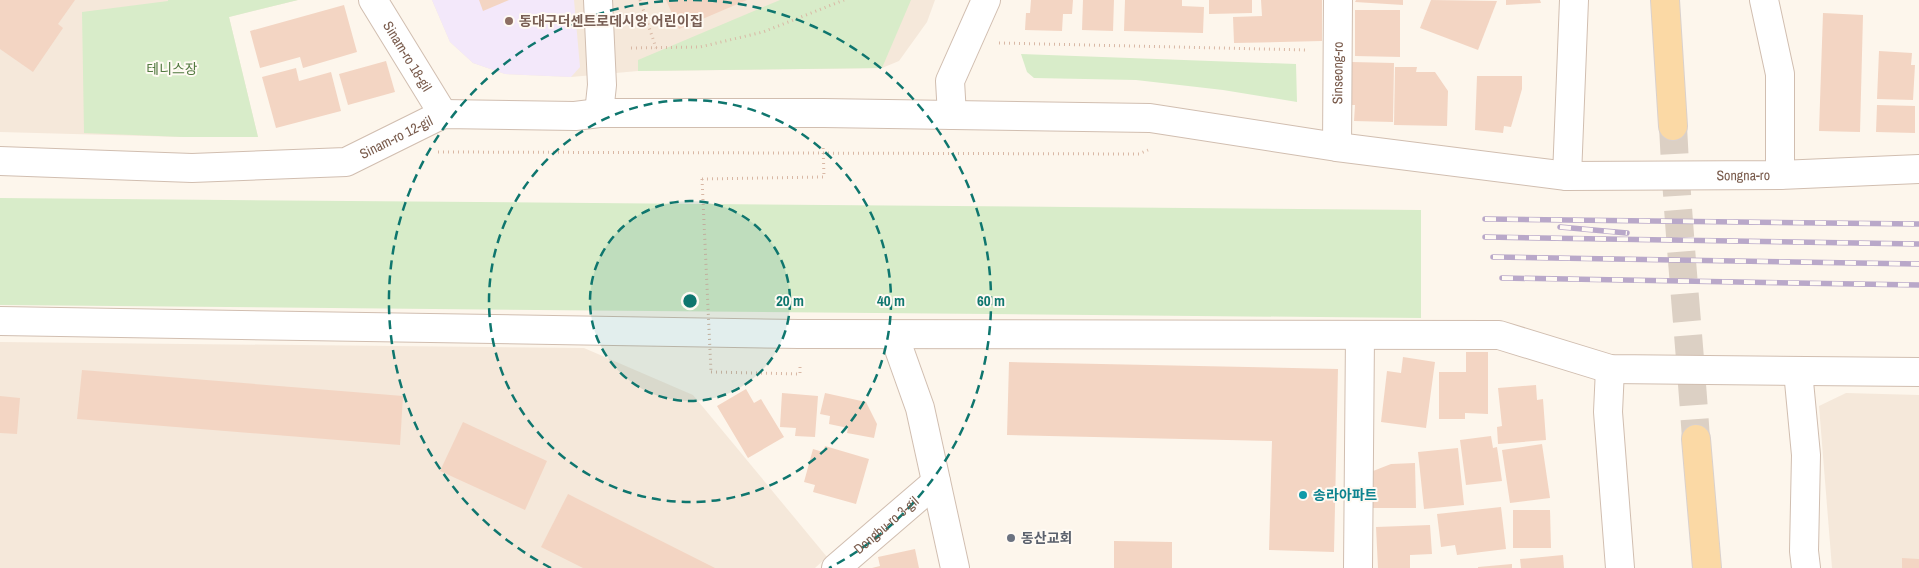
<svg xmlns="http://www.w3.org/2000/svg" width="1919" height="568" viewBox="0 0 1919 568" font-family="'Archivo Narrow','Noto Sans KR',sans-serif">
<rect width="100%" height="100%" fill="#fdf6ec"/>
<!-- residential -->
<g fill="#f5e8da">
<path d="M0,0H298L229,17L258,137H183L0,132Z"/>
<path d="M432,0H935L927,22L899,61L882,68L638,71L571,77L505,74L473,63L450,42Z"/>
<path d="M0,342L584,348L693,395L827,557L815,568H0Z"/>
<path d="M1846,393L1919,395V568H1832L1819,406Z"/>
</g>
<!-- education -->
<path fill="#f3e8fa" d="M432,0H574L580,67L571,77L505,74L473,63L450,42Z"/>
<!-- green -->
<g fill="#d8ecc9">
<path d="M168,0H298L229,17L258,137H183L84,133L82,12L168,1Z"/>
<path d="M780,0H911L882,68L638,71V60Z"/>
<path d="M1021,54L1296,64L1297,102L1223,90L1136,80L1034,78L1027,72Z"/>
<path d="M0,198L1421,210V318L0,305Z"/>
</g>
<!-- building -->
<g fill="#f3d5c3">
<path d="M0,0H75L58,24L63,28L33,72L0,49Z"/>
<path d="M479,0H509L483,11Z"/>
<path d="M666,0H747L679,29Z"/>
<path d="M1031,0H1073L1072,14H1063L1062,31L1025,30L1026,13H1030Z"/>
<path d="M1083,0H1114L1113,31L1082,30Z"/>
<path d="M1125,0H1182V6L1204,7L1203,33L1124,31Z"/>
<path d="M1209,0H1252V13L1209,14Z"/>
<path d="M1261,0H1322V41L1234,43L1233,17L1262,16Z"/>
<path d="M1356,0H1403V5L1355,2Z"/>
<path d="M1431,0L1497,1L1478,50L1420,28Z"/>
<path d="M1506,0H1540L1541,3L1506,5Z"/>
<path d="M344,5L357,52L303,68L300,57L260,68L250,31Z"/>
<path d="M1355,10H1400V57L1355,56Z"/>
<path d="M1823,13L1863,15L1860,132L1819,131Z"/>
<path d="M1879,51L1912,53L1911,65H1915L1913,100L1877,99Z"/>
<path d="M386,61L395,92L348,105L339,74Z"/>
<path d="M1352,62L1394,63L1393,122L1354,121L1355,105H1350Z"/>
<path d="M1395,67H1417L1416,72H1435L1448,91L1447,126L1394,125Z"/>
<path d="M296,68L299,81L331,72L341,111L276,128L262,77Z"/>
<path d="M1477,76H1522V89L1511,127L1504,126L1503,133L1475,130Z"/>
<path d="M1877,105L1915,106V133L1876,132Z"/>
<path d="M1466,352H1488V414L1465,413V419H1439V372H1466Z"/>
<path d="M1403,357L1435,362L1426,428L1381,422L1387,371L1401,373Z"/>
<path d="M1009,362L1338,369L1334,552L1269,550L1272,441L1007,435Z"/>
<path d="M82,370L403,396L400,445L77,419Z"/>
<path d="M1536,385L1537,400L1543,399L1546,440L1498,444L1497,427L1502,426L1498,388Z"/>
<path d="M746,389L754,403L761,399L784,437L748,458L717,406Z"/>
<path d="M782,393L818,396L815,437L795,436L796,428L780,427Z"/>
<path d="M825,393L866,402L877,424L874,438L847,433L848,428L829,424L830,416L820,414Z"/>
<path d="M0,396L20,398L17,434L0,433Z"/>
<path d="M463,422L547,461L525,510L440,471Z"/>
<path d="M1491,436L1493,448L1497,447L1502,481L1466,485L1460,440Z"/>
<path d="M1542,444L1550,498L1510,503L1502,450Z"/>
<path d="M825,446L869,459L856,504L813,492L815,485L804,482L813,449L823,452Z"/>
<path d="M1458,448L1464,505L1424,509L1418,452Z"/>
<path d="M1415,463L1416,508H1369L1368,473L1391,464Z"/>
<path d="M568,494L715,568H583L541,547Z"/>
<path d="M1501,507L1506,549L1457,555L1455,545L1441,547L1437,514Z"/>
<path d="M1513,510H1550L1551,548H1513Z"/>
<path d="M1430,525L1432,554L1410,555V568H1378L1376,527Z"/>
<path d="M1114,541L1172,542V568H1114Z"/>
<path d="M915,549L919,568H872L880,566L878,557Z"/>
<path d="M1563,555L1564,568H1521L1520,559Z"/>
<path d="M1902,558L1919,559V568H1902Z"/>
<path d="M1512,564V568H1478V567Z"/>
</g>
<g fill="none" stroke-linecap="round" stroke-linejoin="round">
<!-- major-tunnel -->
<path stroke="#dcd0c4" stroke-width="28" stroke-dasharray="28 14" stroke-linecap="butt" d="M1673,126C1678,230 1689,335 1696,439"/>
<defs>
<g id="minor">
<path id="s1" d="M373,0L443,114"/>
<path d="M598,0L602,85L599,113"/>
<path d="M1764,0L1780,74V175"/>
<path d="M952,115L950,81L986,0"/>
<path id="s2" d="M1337,147L1338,0"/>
<path id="s3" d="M0,161L192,168L346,162L443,114L575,116L599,113H823L1150,118L1337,147L1567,176L1780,175L1919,169"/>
<path d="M1567,176L1574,0"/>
<path d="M0,321L799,334L1499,335L1610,369L1919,372"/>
<path d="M894,335L920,408L955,568"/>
<path d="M1610,369L1608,412L1620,568"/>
<path d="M1798,371L1806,455L1804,551L1806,568"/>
<path id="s4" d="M836,568L936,482"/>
<path d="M1358,568L1360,335"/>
</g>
<g id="major">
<path d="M1665,0L1673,126"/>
<path d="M1696,439L1707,568"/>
</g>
</defs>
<!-- minor casing -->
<use href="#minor" stroke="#d1beb0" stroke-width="30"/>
<!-- major casing -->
<use href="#major" stroke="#dad1cd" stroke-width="30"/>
<!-- path -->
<g stroke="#d9b8a5" stroke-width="3" stroke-dasharray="1 4" stroke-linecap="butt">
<path d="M640,0L656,48"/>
<path d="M999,43L1308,50"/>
<path d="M631,48L700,47L763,32L844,0"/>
<path d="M438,152L1139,154L1148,150"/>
<path d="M702,179L824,177L823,144"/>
<path d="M711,372L800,374V364"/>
</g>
<!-- minor -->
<use href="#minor" stroke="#fff" stroke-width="28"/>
<!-- major -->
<use href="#major" stroke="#fbd9a5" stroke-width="28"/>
<defs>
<g id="rail">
<path d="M1485,219L1919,224"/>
<path d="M1560,227L1627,233"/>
<path d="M1485,237L1919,244"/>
<path d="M1493,257L1919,264"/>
<path d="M1502,278L1919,285"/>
</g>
</defs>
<!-- rail casing -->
<use href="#rail" stroke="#b9a8c9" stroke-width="5.5"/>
<!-- rail -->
<use href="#rail" stroke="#fffaf3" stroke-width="4" stroke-dasharray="11" stroke-linecap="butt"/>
<!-- path-bridge -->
<path stroke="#d9b8a5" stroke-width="3" stroke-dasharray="1 4" stroke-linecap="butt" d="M702,179L711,372"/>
</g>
<!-- distance rings -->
<circle cx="690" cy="301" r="100" fill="#0f766e" fill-opacity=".12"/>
<g fill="none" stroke="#0f766e" stroke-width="2.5" stroke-dasharray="9 6">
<circle cx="690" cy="301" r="100"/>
<circle cx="690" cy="301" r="201"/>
<path d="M551 568A301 301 0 0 1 687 0M693 0A301 301 0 0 1 829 568"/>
</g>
<!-- markers -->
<circle fill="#8d6e63" stroke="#fffaf3" stroke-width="2" cx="509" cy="21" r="5"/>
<circle fill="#0f9aa8" stroke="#fffaf3" stroke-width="2" cx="1303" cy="495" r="5"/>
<circle fill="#6b7280" stroke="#fffaf3" stroke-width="2" cx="1011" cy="538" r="5"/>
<g text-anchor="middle" stroke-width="4" stroke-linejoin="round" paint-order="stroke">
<!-- education labels -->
<g font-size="14" font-weight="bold" fill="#785e54" stroke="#fffaf3" text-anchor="start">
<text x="519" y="26">동대구더센트로데시앙 어린이집</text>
</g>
<!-- street labels -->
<g font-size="14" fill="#7a5c4d" stroke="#fffaf3">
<text dy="5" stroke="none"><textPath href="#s1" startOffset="66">Sinam-ro 18-gil</textPath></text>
<text dy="5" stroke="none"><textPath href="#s2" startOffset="74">Sinseong-ro</textPath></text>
<text dy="5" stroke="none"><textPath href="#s3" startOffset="402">Sinam-ro 12-gil</textPath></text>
<text dy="5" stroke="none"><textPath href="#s3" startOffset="1759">Songna-ro</textPath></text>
<text dy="5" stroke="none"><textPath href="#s4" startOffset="66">Dongbu-ro 3-gil</textPath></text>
</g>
<!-- park labels -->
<g font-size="14" fill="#537a41" stroke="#fffaf3">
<text x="172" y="74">테니스장</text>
</g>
<!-- culture labels -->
<g font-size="14" font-weight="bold" fill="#0d838f" stroke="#fffaf3" text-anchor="start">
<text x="1313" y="500">송라아파트</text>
</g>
<!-- worship labels -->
<g font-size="14" font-weight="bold" fill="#5b616d" stroke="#fffaf3" text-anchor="start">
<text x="1021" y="543">동산교회</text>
</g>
</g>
<circle cx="690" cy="301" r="8" fill="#0f766e" stroke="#fffaf3" stroke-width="2.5"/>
<g font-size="15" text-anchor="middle" font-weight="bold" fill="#0f766e" stroke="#fffaf3" stroke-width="4" stroke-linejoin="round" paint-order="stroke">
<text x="790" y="306">20 m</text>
<text x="891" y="306">40 m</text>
<text x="991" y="306">60 m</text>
</g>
</svg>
